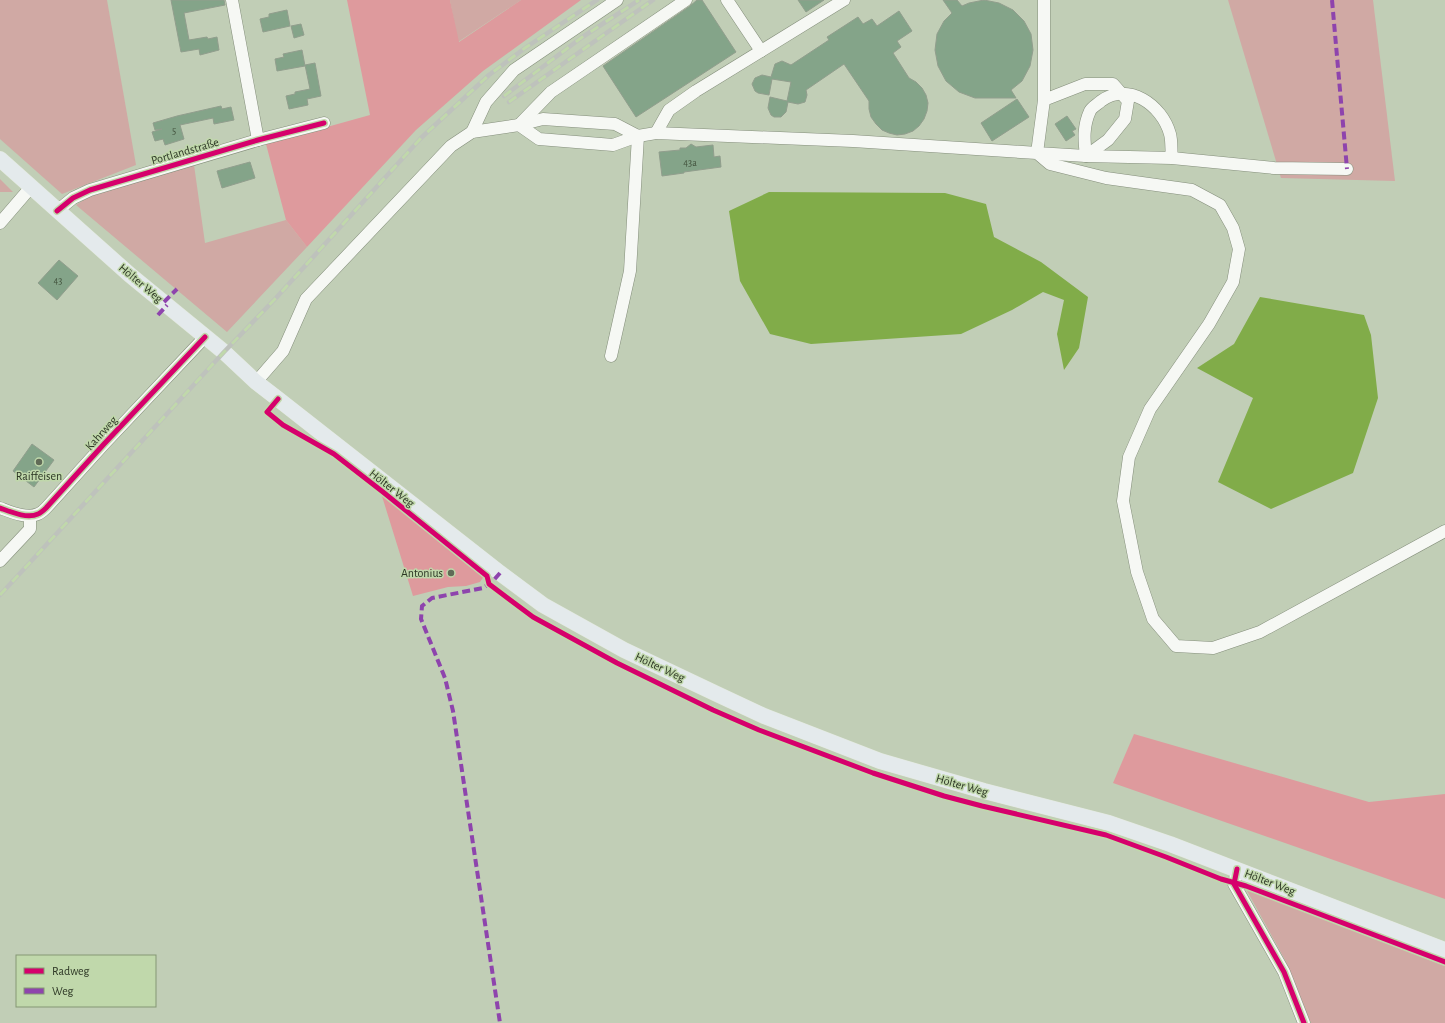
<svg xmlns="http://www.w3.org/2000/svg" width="1445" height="1023" viewBox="0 0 1445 1023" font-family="'Alegreya Sans',sans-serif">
<rect width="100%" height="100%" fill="#c1ceb6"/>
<!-- green -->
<g fill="#d0a9a4">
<path d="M0,0H107L136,165L62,194L0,139Z"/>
<path d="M450,0H521L458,42Z"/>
<path d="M1228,0H1373L1395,181L1281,178Z"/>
<path d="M194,165L205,243L286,220L307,247L227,332L76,205L94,193Z"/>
<path d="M0,179L13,192H0Z"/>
<path d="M1246,889L1445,966V1023H1311L1285,960Z"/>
</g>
<!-- forest -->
<g fill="#de9a9d">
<path d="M347,0H450L459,42L521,0H581L483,71L416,130L307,247L286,220L266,144L370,115Z"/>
<path d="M381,493L484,576L480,582L466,586L448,587L413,596Z"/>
<path d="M1134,734L1369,802L1445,794V899L1113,783Z"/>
</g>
<!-- water -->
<g fill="#81ac49">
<path d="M769,192L945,193L986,204L994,237L1041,262L1088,297L1079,348L1064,370L1057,334L1064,300L1043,292L1012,310L961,334L811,344L770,334L740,281L729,211Z"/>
<path d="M1260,297L1364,315L1371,335L1378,398L1353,473L1271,509L1218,482L1253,398L1197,368L1234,344Z"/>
</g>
<!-- building -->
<g fill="#84a489" stroke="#919e8d">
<path d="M171,0H224L225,5L184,13L189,40L207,37L208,39L217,37L219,50L200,55L199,49L181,52Z"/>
<path d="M697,0H702L736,52L636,117L603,66L690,6Z"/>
<path d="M798,0H824L806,12Z"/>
<path d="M943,0H957L962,6L969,3L984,0L999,3L1013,10L1024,21L1031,34L1033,50L1030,66L1022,81L1011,90L1016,98H975L959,92L946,81L938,66L935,50L937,34L944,21L952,13Z"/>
<path d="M287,10L290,26L263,32L260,19L269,17V14Z"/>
<path d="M899,11L912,31L897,41L901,47L893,53L909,78L916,82L922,88L926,95L928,103L927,111L924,119L919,126L913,131L905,134L897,135L889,133L882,130L876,124L871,117L869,109V101L844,64L806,90L807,95L805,102L798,104L788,102L786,112L781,117H774L771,115L768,108L770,97L787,101L791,82L772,79L769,95L758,93L755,91L752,84L755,78L762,75L771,77L775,64L782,61L791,65L829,40L827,37L858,17L863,24L872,19L877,26Z"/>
<path d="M301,24L304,35L294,38L291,26Z"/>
<path d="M302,50L305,66L277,71L275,59L284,57L283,54Z"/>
<path d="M315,63L321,96L307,99L308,105L289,109L286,96L295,94V92L310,89L305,65Z"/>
<path d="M1017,99L1029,117L992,141L981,123Z"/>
<path d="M221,106L222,109L231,107L234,120L214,124L213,118L180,125L184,139L165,145L163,139L155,141L152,132L162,129L155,130L153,123L177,116Z"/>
<path d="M1067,116L1076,129L1072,131L1075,135L1066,141L1055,124Z"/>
<path d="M691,144L696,147L713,145L714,157L720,156L721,167L684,172V173L662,176L659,152L680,150V148H686Z"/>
<path d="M250,162L255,178L222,188L217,171Z"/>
<path d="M59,260L78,276L57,300L38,283Z"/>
<path d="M32,444L54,460L34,487L13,471Z"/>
</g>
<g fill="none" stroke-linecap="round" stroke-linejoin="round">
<defs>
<g id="minor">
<path d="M232,0L258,140"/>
<path d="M727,0L761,51"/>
<path d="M1044,0V100L1037,153L1086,156L1108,140L1125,119L1128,101L1113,84H1085L1044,100"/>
<path d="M519,125L543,119L615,124L638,136L630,271L611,356"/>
<path d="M519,125L551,92L686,0"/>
<path d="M472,132L486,102L514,70L617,0"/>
<path d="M656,133L669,110L696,91L844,0"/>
<path d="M1172,158C1171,151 1172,141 1170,134C1162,105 1128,81 1101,101C1098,104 1092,107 1090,111C1083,126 1084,140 1086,156L1172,158L1274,168L1347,169"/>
<path d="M57,211L73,198L90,190L258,140L324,123"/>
<path d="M0,223L31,187"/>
<path d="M256,382L283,351L306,299L451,146L472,132L519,125L539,139L613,145L638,136L656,133L853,141L1037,153L1050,164L1106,178L1192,190L1220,205L1233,228L1239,249L1233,282L1209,324L1150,409L1129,457L1123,501L1137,572L1153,619L1176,646L1213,648L1260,632L1445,531"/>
<path d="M0,508C11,512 27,519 38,514C41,513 44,510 46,508L104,444L205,337"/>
<path d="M0,561L30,529V516"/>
<path d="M1237,869L1234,884L1284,972L1304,1023"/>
</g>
<path id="major" d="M0,159L130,275L224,352L256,382L278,399L500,573L543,605L624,650L719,695L764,716L880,761L984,791L1109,823L1170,844L1445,950"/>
</defs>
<!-- minor casing -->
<use href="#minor" stroke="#848e7b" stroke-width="13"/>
<!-- major casing -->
<use href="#major" stroke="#e3e9de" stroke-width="16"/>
<!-- minor -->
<use href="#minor" stroke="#f6f8f4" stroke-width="12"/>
<!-- major -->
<use href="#major" stroke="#e4eaec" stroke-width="15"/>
<defs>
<g id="rail">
<path d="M504,96L581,38L639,0"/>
<path d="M509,102L653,0"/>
<path d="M0,595L224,352L276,298L421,138L489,75L525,48L597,0"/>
</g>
</defs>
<!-- rail casing -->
<use href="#rail" stroke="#bec2bc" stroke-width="4.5"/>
<!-- rail -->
<use href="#rail" stroke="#c0d8ab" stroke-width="3" stroke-dasharray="9" stroke-linecap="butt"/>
<!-- quiet -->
<g stroke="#8e44ad" stroke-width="4" stroke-dasharray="8 4" stroke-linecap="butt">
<path d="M1332,0L1347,169"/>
<path d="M164,302L177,289"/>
<path d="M158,315L167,305"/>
<path d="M500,573L492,582L483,588L432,598L422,606L421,619L445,678L453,711L500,1023"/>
</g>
<defs>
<g id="cycleway">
<path d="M57,211L73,198L90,190L258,140L324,123"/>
<path d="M278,399L267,412L283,425L334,454L383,492L487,576L489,584L533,617L617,663L713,710L759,730L873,773L944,796L982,806L1106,835L1166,857L1221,879L1246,886L1445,962"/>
<path d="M0,508C11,512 27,519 38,514C41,513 44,510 46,508L104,444L205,337"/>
<path d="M1237,869L1234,884L1284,972L1304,1023"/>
</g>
</defs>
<!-- cycleway casing -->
<use href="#cycleway" stroke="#c0d8ab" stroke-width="8"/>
<!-- cycleway -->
<use href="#cycleway" stroke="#d6006c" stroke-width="5"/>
</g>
<!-- markers -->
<g fill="#606b57" stroke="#c0d8ab" stroke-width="1.5">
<circle cx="39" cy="462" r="4"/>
<circle cx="451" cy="573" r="4"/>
</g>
<g text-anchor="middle" stroke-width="3" stroke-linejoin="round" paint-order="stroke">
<!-- number labels -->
<g font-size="10" fill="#42523d">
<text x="174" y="134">5</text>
<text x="690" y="166">43a</text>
<text x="58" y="284">43</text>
</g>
<!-- street labels -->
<g font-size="12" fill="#2c3624" stroke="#c0d8ab">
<text transform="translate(185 151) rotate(-16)" y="4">Portlandstraße</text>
<text transform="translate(141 283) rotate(40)" y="4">Hölter Weg</text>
<text transform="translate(101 433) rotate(-48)" y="4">Kahrweg</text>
<text transform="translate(392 488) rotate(38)" y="4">Hölter Weg</text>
<text transform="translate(660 667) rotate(25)" y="4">Hölter Weg</text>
<text transform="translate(962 785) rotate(16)" y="4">Hölter Weg</text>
<text transform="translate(1270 882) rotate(21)" y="4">Hölter Weg</text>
</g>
<!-- poi labels -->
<g font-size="12" fill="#2c3624" stroke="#c0d8ab">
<text x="39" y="480">Raiffeisen</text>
<text x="443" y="577" text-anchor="end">Antonius</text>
</g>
</g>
<!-- legend -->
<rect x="16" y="955" width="140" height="52" fill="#c0d8ab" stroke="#859775"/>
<rect x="24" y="968" width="20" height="6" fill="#d6006c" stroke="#859775"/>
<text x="52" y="975" font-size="12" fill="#2c3624">Radweg</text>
<rect x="24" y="988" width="20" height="6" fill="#8e44ad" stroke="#859775"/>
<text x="52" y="995" font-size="12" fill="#2c3624">Weg</text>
</svg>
